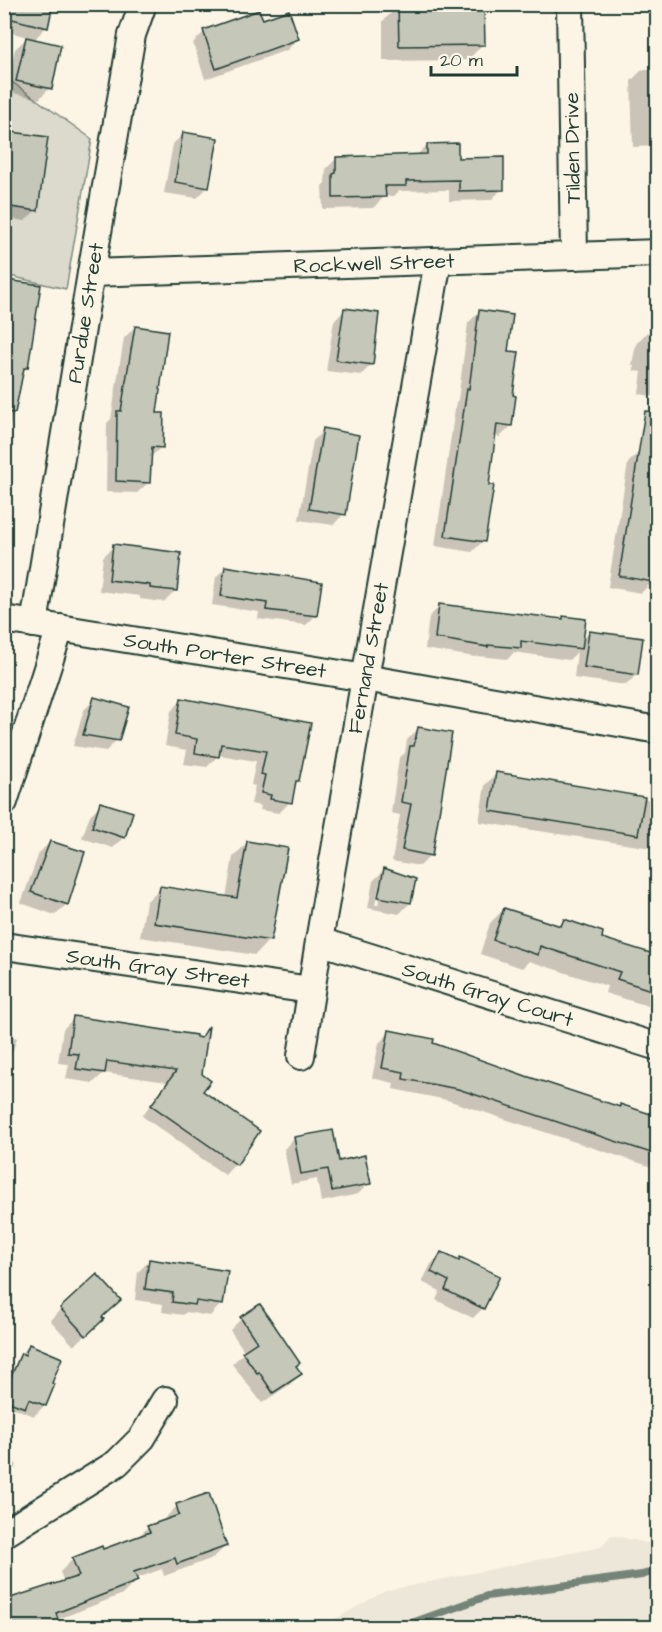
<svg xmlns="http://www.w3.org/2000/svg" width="662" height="1632" viewBox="0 0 662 1632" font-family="'Architects Daughter',sans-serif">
<rect width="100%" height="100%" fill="#fcf5e5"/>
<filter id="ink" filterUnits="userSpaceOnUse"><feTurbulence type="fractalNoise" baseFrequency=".0167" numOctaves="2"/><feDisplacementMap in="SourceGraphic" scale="12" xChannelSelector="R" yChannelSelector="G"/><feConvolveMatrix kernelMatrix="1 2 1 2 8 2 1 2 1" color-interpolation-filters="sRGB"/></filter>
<g filter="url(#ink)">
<!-- built -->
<path fill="#ece7d8" d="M611,1535L657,1545V1627H321L385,1591L601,1547Z"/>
<!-- green -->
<path fill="#dcdacc" stroke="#7e8c80" stroke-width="1.5" d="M5,77L92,139L66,289L5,275Z"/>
<!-- shadow -->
<g fill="#0003" fill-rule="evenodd">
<path d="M15,4L46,27L34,40L50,88L39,99L5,91L15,49L28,37L9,32Z"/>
<path d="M399,5L483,44L468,60L383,61V21Z"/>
<path d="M262,21L298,39L287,50L205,79L193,43L204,32Z"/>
<path d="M642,70H658V146L633,147L631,81Z"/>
<path d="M12,133L36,210L25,221L4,218V141Z"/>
<path d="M184,133L208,187L197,198L164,193L173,144Z"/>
<path d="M427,145L502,189L491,200L449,201V190L399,191L394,196H385L373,208L323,209L322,186L325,183L326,169L337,158L416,156Z"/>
<path d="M7,281L27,367L22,372L4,456V284Z"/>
<path d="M345,310L372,364L361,375L326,371L334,321Z"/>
<path d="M658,311V397L639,394L642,372L634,371V366L632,365L636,344L647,332L649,333L651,317Z"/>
<path d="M479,312L507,352L511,397V426L500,437L494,436L483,541L472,552L435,546L456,402L458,400L468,323Z"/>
<path d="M135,327L161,447L150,458L149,482L137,493L106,492L107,423L111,419L124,338Z"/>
<path d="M324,430L344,514L333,525L299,520L313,441Z"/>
<path d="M639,452L658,455V548L652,582L641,593L608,587L628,463Z"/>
<path d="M114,546L175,591L164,602L140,599V596L99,591L103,557Z"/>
<path d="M225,568L316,615L306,625L258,619L259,612L212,605L216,577Z"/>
<path d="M440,606L561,620L564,618L582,641L589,633L637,674L626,685L574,678L577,652L569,660L514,652L508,659L477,656L475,657L425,649L429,617Z"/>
<path d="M95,699L117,740L106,751L73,746L84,710Z"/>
<path d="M182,700L309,724L298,780L294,784L290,802L279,813L260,810L261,806L251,804L255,786L251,785L256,761L219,755L207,767L184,764L187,750L165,746L171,711Z"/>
<path d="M418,729L431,855L420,866L392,861L400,815L391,813L399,758L405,753L407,740Z"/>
<path d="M496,774L658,801V849L479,822L485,785Z"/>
<path d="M101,804L124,837L113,848L82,838L90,815Z"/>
<path d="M50,842L67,904L55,915L21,903L39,853Z"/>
<path d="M247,843L269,940L255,955L140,937L146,902L160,888L226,898L233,857Z"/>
<path d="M384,870L410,903L399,914L368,908L373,881ZM380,881H383L378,905H375Z"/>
<path d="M504,909L558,927L564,921L600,939L658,957V1009L605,993L607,986L529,961L522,968L480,954L490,923Z"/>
<path d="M74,1018L199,1039L207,1031L200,1075L201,1092L258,1131L235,1164L225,1175L142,1116L167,1082L104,1073L93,1083L66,1079L69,1064L58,1063L63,1029Z"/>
<path d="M390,1032L431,1044L619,1108L621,1106L658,1117V1169L447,1100L393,1089L394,1083L372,1078L379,1043Z"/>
<path d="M4,1034L17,1038L4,1077Z"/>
<path d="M295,1138L369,1183L358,1194L321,1202L317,1179L291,1184L284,1149Z"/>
<path d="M441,1254L458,1262L461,1259L483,1308L473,1318L436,1300L440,1291L422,1282L431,1264Z"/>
<path d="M149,1261L221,1304L210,1316L186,1312L183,1315L162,1312L163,1304L135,1300L138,1272Z"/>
<path d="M259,1306L300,1374L289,1385L262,1403L232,1364L245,1352L230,1330L241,1319Z"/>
<path d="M61,1309L100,1318L91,1330L74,1346L50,1320Z"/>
<path d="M29,1346L50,1384L45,1405L34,1416L4,1404V1392L18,1357Z"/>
<path d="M4,1446L17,1466L4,1478Z"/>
<path d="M177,1506L226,1546L213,1558L164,1576L162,1569L135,1579L136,1581L123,1594L56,1620L4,1628L64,1582L60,1572L73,1559L102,1551L137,1538L148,1527L165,1522L164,1519Z"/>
</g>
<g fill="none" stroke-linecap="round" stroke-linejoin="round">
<!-- stream -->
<path stroke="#758479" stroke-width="8" d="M398,1628L487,1596L642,1575L658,1570"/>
</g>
<!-- building -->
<g fill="#c5c7b9" stroke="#1f3d34" stroke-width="1.5">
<path d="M4,4H53L48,28L4,17Z"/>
<path d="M398,4H484L485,45L399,46Z"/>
<path d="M259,10L263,19L289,10L299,39L216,69L203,30Z"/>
<path d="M26,37L61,45L52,89L16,81Z"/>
<path d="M12,132L48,137L38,211L4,206V179Z"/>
<path d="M183,132L218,138L209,188L175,182Z"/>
<path d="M458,143V158L504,157V190L459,191V180L406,181V186H385L386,197L333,198V174L336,173V157L427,154V144Z"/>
<path d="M7,280L41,285L28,368H24L15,413L4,412V292Z"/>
<path d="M344,308L379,313L373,365L336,360Z"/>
<path d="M479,310L513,315L508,351L519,352L513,395L516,396L512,426L497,424L489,485H494L485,542L445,536L467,389H469Z"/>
<path d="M135,326L168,331L157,413H164L163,448L152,447L150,483L116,481L117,411H121Z"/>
<path d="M645,411L657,412V557L653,582L619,576Z"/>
<path d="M323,428L359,435L346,515L309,509Z"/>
<path d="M113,544L181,553L177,591L150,588V585L109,580Z"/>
<path d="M225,566L322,582L317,616L266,610L267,603L221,596Z"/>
<path d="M439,604L563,619V616L586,619L582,649L521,641V648L488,645V647L435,638Z"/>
<path d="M589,631L643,638L638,675L584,667Z"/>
<path d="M94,697L129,707L119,741L83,735Z"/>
<path d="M181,698L311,723L299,781H296L292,803L270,799L271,795L261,793L265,775L261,774L266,751L221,744L219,757L195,753L197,739L175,735Z"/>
<path d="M418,727L452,733L432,856L402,850L411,804L401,802L410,746H414Z"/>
<path d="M496,772L645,797L638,835L490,811Z"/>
<path d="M100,802L133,812L125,838L92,827Z"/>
<path d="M50,841L85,852L68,905L31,892Z"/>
<path d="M247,841L288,848L271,941L154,923L160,886L237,898Z"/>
<path d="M384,868L416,879L411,903L378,897Z"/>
<path d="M504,908L561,926L564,919L603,932L602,938L657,955V992L617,979L620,972L540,946L538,955L493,940Z"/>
<path d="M73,1016L196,1035V1037L201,1038L209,1026L202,1074L211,1081L203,1091L260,1131L237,1165L151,1105L176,1071L107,1061L105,1073L76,1069L79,1054L68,1053Z"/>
<path d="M389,1030L434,1039L433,1043L526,1076L620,1107V1104L657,1116V1155L458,1089L403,1079L404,1072L382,1068Z"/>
<path d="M333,1130L339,1161L365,1155L371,1184L332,1191L328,1169L301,1174L294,1137Z"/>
<path d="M441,1252L459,1261L460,1257L500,1276L484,1309L445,1290L449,1281L431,1272Z"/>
<path d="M149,1259L228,1271L223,1305L196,1301L195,1305L172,1302L173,1293L145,1289Z"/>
<path d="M97,1274L121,1300L102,1317L104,1319L86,1336L60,1308Z"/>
<path d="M260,1304L300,1363L296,1366L302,1374L273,1393L259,1372L257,1373L242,1352L257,1342L240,1317Z"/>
<path d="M29,1344L62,1358L52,1383L55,1384L46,1406L29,1399L25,1408L4,1400V1394L21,1353L25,1355Z"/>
<path d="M209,1493L227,1546L177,1564L175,1558L134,1572L138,1581L56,1613L60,1628H4V1600L79,1576L72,1558L102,1546L103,1549L150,1532L147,1526L179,1515L176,1504Z"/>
</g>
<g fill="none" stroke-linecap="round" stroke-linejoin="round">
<defs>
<g id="minor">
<path d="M570,4L574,256"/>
<path d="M91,273L658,253"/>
<path d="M4,619L365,678L658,730"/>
<path d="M34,624L91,273L132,35L143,4"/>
<path d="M4,802L60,628"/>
<path d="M319,941L658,1047"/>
<path d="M4,946L311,990"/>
<path d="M301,1056L319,941L438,261"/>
<path d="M4,1534L117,1463L142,1438L165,1400"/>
</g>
</defs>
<!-- minor casing -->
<use href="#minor" stroke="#1f3d34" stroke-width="30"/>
<!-- minor -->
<use href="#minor" stroke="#fcf5e5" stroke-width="26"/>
</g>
</g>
<g text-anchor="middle" stroke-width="4.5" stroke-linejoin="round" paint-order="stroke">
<!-- street labels -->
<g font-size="21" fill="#1f3d34" stroke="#fcf5e5">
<text transform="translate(572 148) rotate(-91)" y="7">Tilden Drive</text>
<text transform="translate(374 263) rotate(-2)" y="7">Rockwell Street</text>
<text transform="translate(85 313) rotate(-81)" y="7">Purdue Street</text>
<text transform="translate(225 655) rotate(9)" y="7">South Porter Street</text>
<text transform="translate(368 658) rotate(-80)" y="7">Fernand Street</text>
<text transform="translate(158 968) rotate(8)" y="7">South Gray Street</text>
<text transform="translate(488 994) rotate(17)" y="7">South Gray Court</text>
</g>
</g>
<!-- margin -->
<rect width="662" height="1632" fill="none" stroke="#fcf5e5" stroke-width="24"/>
<rect x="12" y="12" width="638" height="1608" fill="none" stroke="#1f3d34" stroke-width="2" filter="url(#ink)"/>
<!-- scale -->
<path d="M431 66v9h86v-9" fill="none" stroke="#1f3d34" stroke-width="3"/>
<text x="440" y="66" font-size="18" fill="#1f3d34" stroke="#fcf5e5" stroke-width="4.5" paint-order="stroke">20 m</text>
</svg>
